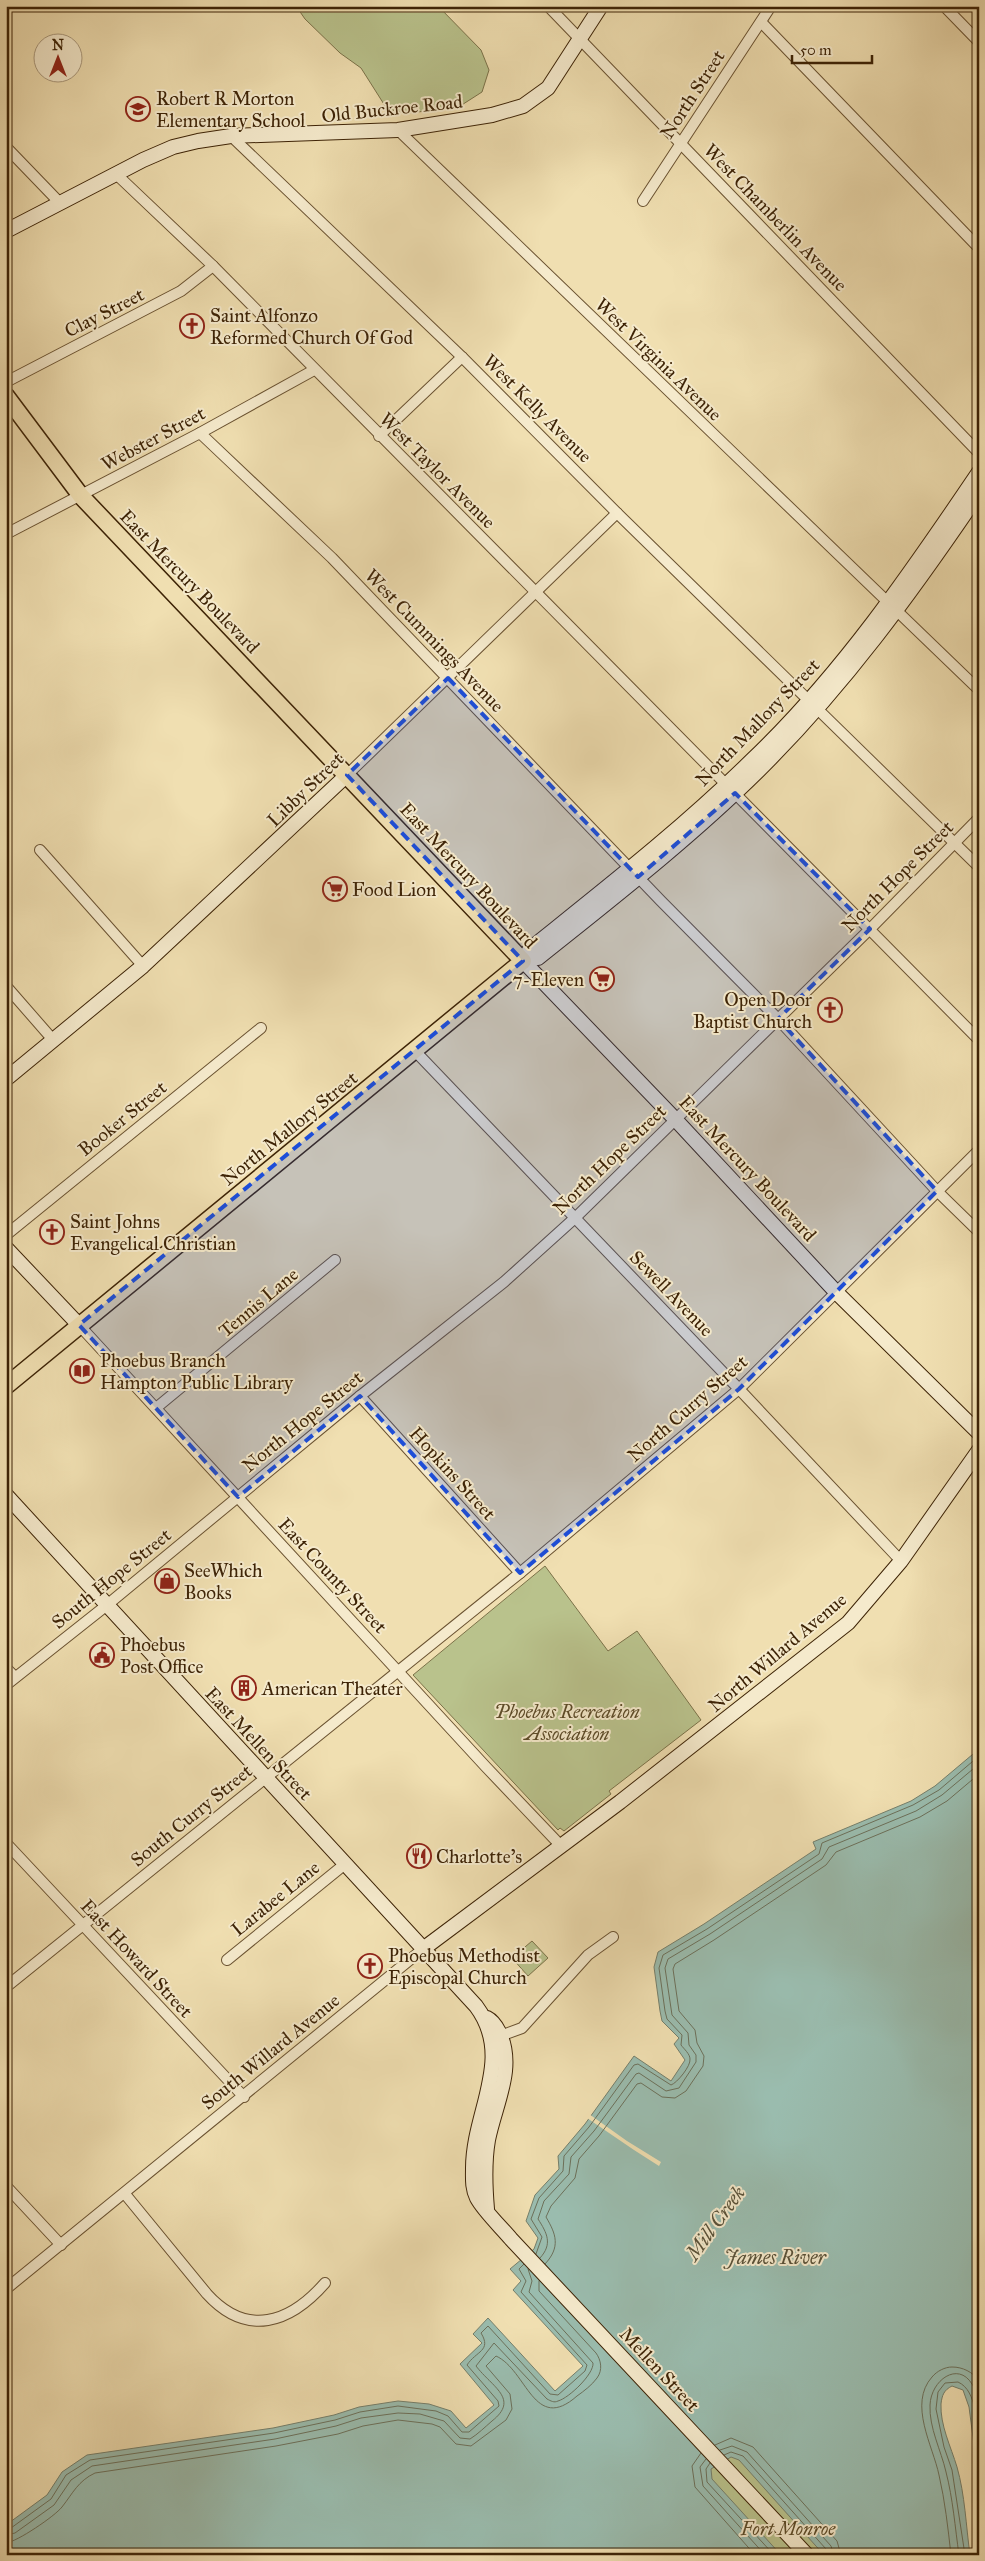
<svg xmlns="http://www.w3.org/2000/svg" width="985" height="2561" viewBox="0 0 985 2561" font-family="'IM FELL Great Primer',serif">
<rect width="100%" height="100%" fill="#f0dfb1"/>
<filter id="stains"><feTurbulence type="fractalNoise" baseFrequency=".004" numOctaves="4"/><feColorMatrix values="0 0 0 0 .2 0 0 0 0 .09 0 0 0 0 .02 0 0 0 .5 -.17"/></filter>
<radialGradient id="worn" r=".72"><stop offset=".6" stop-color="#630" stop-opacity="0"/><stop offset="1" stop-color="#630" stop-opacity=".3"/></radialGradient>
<!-- green -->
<g fill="#b9c28c" stroke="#7b7249">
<path d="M296,6H438L481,50L489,70L482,92L457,108L407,113L387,109L361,68L340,53L305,19Z"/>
<path d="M545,1566L608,1651L637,1631L701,1720L609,1791L611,1794L564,1831L560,1828L558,1830L413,1675Z"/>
<path d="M532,1941L548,1958L528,1976L512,1958Z"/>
<path d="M726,2440L860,2555H776L700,2472Z"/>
</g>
<!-- water -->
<path fill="#9abcae" stroke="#757f6b" d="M979,1749V2483L969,2407L963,2390L952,2386C944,2390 942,2395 941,2404C940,2425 951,2447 957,2467C965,2495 966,2526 970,2555H824L739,2460L731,2457L711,2469L712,2479L781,2555H6V2525L47,2495L62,2472L87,2455L273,2428L334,2415L359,2407L398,2401L429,2404L451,2411L466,2428L494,2405L460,2364L482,2343L473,2334L488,2318L555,2391L583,2366L513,2290L521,2281L510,2269L534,2249L538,2238L526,2221L535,2195L559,2169L558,2156L585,2124L634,2056L671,2081L685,2060L674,2044L679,2038L662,2021L660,2011L654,1967L658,1952L704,1924L816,1849L813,1842L911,1801L935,1786Z"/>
<!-- pier -->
<path fill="#f0dfb1" d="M589,2114L627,2141L661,2162L659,2166L634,2150L587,2118Z"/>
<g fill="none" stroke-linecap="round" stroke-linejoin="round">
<!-- shore -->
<g stroke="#6c705a" stroke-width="1">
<path d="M536,2254L542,2237L531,2219L539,2198L563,2171L564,2156L589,2127L634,2065L638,2064L671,2085C677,2083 691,2066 690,2059C690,2054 684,2049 681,2045L682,2035L667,2019L665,2011L659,1968L663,1955L707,1929L819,1854L822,1843L913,1805L939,1790L979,1756"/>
<path d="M540,2258C553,2244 547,2233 538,2219L544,2201L569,2174L571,2157L594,2131L636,2074L639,2073L666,2091L679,2088L696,2062V2055L689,2045L688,2033L672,2015L665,1968L668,1959L710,1934L822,1859L829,1847L916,1811L942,1795L979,1764"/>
<path d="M545,2264C561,2247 556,2234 546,2217L551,2206L575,2178L579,2159L599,2136L637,2084L641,2083L662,2097L675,2098L686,2091L703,2066L704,2056L697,2043L695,2030L679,2011L673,1969L675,1964L714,1940L826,1865L836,1852L920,1817L947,1801L979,1774"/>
<path d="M715,2445L731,2438L753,2447L837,2541L841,2555"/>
<path d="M720,2450L732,2446L747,2452L831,2546L834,2555"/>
<path d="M701,2453L692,2466L695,2487L755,2555"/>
<path d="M724,2455L731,2452L743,2456L826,2549L827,2555"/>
<path d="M706,2459L700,2467L703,2486L765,2555"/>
<path d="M710,2463L706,2469L707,2482L774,2555"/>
<path d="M6,2529L11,2528L51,2499L66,2475L90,2460L274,2433L335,2420L360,2412L398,2406L436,2411L448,2416L462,2432H469L499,2406L498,2401L467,2365C476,2351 492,2351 481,2333L488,2326L550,2394L558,2395L585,2371L587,2365L521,2292L526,2281L519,2269L524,2264"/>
<path d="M6,2535L15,2533L54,2505L71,2480L92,2466L275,2439L336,2426L361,2418L398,2413L420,2414L444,2421L460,2438L470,2439C478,2434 485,2427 492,2421C520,2399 492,2387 476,2366L494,2343L547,2399C551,2401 554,2403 558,2401C569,2398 594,2374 593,2363L529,2292L532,2281L528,2269"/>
<path d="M6,2543C17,2542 55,2516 62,2507C73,2493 78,2481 95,2473L276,2446L338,2434L363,2426L398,2420L432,2424L440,2427L456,2444L471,2446L506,2420L512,2409L510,2394L486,2366L496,2356C527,2370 534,2434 577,2396C584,2391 592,2385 597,2378C603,2370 601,2360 596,2353L539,2291V2281"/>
<path d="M951,2555C948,2528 945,2501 939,2475C933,2446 908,2404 932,2377C937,2371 945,2367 952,2367C963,2367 972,2372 979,2380"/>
<path d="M959,2555C955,2527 953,2499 946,2472C941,2450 929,2428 930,2405C931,2380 958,2361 972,2384C976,2389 977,2396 979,2402"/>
<path d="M965,2555L952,2470L944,2447L936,2409L938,2392L945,2383L958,2382C978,2391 976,2426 979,2445"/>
</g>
<defs>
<g id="street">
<path d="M548,6L979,453"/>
<path d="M944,6L979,42"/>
<path d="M761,22L979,248"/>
<path d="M398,130L979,690"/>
<path d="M231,136L462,357L617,513L979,867"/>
<path d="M6,147L60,203"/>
<path d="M115,173L213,266L979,1040"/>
<path d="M643,201L771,6"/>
<path d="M6,382L181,291L213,266"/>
<path d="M200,433L332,558L661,901L778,1019L937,1191L979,1232"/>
<path d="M379,436L462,357"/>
<path d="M6,534L200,433L314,370"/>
<path d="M347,775L617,513"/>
<path d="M40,850L143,966"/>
<path d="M6,986L54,1041"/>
<path d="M415,1051L739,1389L901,1561"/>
<path d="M6,1235L261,1028"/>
<path d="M79,1325L486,1767L562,1847"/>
<path d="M360,1396L520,1573"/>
<path d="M156,1408L335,1260"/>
<path d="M6,1668L15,1677"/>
<path d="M6,1685L107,1605L360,1396L504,1282L576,1217L870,929L979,818"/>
<path d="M6,1843L244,2097"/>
<path d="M227,1960L345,1864"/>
<path d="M6,1987L520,1573L739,1389L979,1150"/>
<path d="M495,2038L522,2028L588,1955L613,1937"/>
<path d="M6,2186L61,2245"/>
<path d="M125,2194L207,2294C247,2338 290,2323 325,2283"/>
<path d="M6,2289L423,1949"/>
</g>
<g id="secondary">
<path d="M6,231L143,160L173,147L198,141L231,136L398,130L492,115L523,106L548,88L601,6"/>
<path d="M523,961L530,949C606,888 683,828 752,760C841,675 910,574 979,472"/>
<path d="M523,961L538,958C613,898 689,839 758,771C843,687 912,592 979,493"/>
<path d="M523,961L675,1119L836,1292L979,1433"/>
<path d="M6,1079L143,966L347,775"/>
<path d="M6,1248L79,1325"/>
<path d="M6,1495L476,2006C515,2058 473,2111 473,2168C473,2178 472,2188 477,2198C484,2211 501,2227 511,2239L807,2555"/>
<path d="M423,1949L620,1802L848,1623L901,1561L979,1450"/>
<path d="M487,2209C485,2186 484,2163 488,2140C495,2104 516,2068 499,2032C496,2026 493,2021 487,2018"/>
</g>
<path id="primary" d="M6,396L81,496L523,961L6,1386"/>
</defs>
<!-- street casing -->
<use href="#street" stroke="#6a5231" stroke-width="12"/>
<!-- secondary casing -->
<use href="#secondary" stroke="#3d2306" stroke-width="16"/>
<!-- primary casing -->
<use href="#primary" stroke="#3d2306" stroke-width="19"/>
<!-- street -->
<use href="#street" stroke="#f5eacc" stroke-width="10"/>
<!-- secondary -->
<use href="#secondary" stroke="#f5eacc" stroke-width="14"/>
<!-- primary -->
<use href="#primary" stroke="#f0dfb1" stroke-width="16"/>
</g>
<!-- marked area -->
<path fill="#1d4ed8" fill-opacity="0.2" stroke="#1d4ed8" stroke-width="4" stroke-dasharray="10 6" stroke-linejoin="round" d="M448,678L638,877L735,793L870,929L778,1019L937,1191L739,1389L520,1573L360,1396L238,1497L79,1325L523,961L347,775Z"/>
<!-- icons -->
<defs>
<symbol id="school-ring" viewBox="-11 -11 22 22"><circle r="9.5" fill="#f5eacc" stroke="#8f2418" stroke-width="1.5"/><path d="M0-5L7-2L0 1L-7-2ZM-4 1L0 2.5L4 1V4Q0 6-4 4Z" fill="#8f2418"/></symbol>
<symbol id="church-ring" viewBox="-11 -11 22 22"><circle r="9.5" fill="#f5eacc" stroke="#8f2418" stroke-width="1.5"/><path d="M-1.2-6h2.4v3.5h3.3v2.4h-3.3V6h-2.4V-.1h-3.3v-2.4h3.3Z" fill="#8f2418"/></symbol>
<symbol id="supermarket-ring" viewBox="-11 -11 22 22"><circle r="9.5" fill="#f5eacc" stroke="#8f2418" stroke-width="1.5"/><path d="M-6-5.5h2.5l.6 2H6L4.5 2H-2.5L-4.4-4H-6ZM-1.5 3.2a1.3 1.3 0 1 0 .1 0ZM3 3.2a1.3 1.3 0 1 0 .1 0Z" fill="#8f2418"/></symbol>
<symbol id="library-ring" viewBox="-11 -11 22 22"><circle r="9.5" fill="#f5eacc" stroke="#8f2418" stroke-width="1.5"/><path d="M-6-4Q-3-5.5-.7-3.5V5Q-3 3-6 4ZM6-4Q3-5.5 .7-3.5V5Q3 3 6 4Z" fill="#8f2418"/></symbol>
<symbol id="shop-ring" viewBox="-11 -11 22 22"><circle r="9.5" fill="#f5eacc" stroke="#8f2418" stroke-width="1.5"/><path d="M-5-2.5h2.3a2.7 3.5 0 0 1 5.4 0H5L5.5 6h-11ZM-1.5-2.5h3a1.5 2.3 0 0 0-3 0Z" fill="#8f2418"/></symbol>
<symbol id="civic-ring" viewBox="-11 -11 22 22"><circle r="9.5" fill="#f5eacc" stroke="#8f2418" stroke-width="1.5"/><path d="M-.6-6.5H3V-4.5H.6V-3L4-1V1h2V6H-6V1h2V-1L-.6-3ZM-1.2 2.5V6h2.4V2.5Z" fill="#8f2418"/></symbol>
<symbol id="building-ring" viewBox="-11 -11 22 22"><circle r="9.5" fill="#f5eacc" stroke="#8f2418" stroke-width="1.5"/><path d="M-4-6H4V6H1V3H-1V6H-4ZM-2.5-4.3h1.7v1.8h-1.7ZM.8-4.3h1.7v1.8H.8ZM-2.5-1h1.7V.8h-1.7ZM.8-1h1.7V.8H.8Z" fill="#8f2418"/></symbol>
<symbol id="restaurant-ring" viewBox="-11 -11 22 22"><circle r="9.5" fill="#f5eacc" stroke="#8f2418" stroke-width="1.5"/><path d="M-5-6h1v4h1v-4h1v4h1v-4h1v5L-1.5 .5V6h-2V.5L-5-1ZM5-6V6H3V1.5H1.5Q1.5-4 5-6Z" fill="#8f2418"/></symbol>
</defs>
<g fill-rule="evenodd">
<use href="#school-ring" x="124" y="95" width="28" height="28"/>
<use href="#church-ring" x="178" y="312" width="28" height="28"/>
<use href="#supermarket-ring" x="321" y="875" width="28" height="28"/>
<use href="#supermarket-ring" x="588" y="965" width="28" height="28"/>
<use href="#church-ring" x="816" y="996" width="28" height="28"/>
<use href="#church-ring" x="38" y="1218" width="28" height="28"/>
<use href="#library-ring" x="68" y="1357" width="28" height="28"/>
<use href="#shop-ring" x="153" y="1567" width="28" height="28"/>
<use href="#civic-ring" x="88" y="1641" width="28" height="28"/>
<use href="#building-ring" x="230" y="1674" width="28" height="28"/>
<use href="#restaurant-ring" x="405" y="1842" width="28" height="28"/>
<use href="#church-ring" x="356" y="1952" width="28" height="28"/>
</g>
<g text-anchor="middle" stroke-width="4" stroke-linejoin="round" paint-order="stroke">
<!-- street labels -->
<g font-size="19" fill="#3d2306" stroke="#f5eacc">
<text transform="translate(692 94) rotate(-57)" y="7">North Street</text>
<text transform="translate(392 108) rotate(-6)" y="7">Old Buckroe Road</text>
<text transform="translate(776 217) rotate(46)" y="7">West Chamberlin Avenue</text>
<text transform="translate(104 312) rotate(-27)" y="7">Clay Street</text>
<text transform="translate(659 359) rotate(44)" y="7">West Virginia Avenue</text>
<text transform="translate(538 408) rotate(45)" y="7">West Kelly Avenue</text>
<text transform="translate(153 438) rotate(-28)" y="7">Webster Street</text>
<text transform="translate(438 470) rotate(45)" y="7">West Taylor Avenue</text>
<text transform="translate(190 581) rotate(46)" y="7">East Mercury Boulevard</text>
<text transform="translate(435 640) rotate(46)" y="7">West Cummings Avenue</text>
<text transform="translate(757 722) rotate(-46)" y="7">North Mallory Street</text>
<text transform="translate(305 789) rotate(-44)" y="7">Libby Street</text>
<text transform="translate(469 875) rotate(47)" y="7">East Mercury Boulevard</text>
<text transform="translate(897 876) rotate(-45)" y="7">North Hope Street</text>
<text transform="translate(122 1118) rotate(-39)" y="7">Booker Street</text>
<text transform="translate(289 1128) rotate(-39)" y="7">North Mallory Street</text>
<text transform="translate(609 1159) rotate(-44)" y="7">North Hope Street</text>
<text transform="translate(748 1168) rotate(47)" y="7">East Mercury Boulevard</text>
<text transform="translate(672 1293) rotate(46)" y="7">Sewell Avenue</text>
<text transform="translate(258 1302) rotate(-40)" y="7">Tennis Lane</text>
<text transform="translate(687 1408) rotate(-41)" y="7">North Curry Street</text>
<text transform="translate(302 1421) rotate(-39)" y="7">North Hope Street</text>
<text transform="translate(453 1473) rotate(48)" y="7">Hopkins Street</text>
<text transform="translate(333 1575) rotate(47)" y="7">East County Street</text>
<text transform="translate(111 1578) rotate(-39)" y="7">South Hope Street</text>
<text transform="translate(777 1652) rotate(-40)" y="7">North Willard Avenue</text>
<text transform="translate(259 1743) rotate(47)" y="7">East Mellen Street</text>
<text transform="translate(191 1815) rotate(-39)" y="7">South Curry Street</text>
<text transform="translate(275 1898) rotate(-39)" y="7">Larabee Lane</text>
<text transform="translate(137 1958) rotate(47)" y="7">East Howard Street</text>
<text transform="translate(270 2051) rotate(-39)" y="7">South Willard Avenue</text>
<text transform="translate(660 2369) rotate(47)" y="7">Mellen Street</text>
</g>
<!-- poi labels -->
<g font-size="19" fill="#3d2306" stroke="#f5eacc" text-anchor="start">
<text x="156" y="105">Robert R Morton<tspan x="156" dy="22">Elementary School</tspan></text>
<text x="210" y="322">Saint Alfonzo<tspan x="210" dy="22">Reformed Church Of God</tspan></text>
<text x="352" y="896">Food Lion</text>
<text x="584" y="986" text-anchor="end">7-Eleven</text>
<text x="812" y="1006" text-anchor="end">Open Door<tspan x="812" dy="22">Baptist Church</tspan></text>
<text x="70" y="1228">Saint Johns<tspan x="70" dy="22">Evangelical Christian</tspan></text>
<text x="100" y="1367">Phoebus Branch<tspan x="100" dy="22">Hampton Public Library</tspan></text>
<text x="184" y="1577">SeeWhich<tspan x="184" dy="22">Books</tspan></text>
<text x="120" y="1651">Phoebus<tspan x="120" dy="22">Post Office</tspan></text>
<text x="262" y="1695">American Theater</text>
<text x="436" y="1863">Charlotte's</text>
<text x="388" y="1962">Phoebus Methodist<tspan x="388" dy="22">Episcopal Church</tspan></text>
</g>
<!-- park labels -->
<g font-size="19" font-style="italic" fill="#5c4b28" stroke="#f5eacc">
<text x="567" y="1718">Phoebus Recreation<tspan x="567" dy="22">Association</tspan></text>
<text x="788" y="2535">Fort Monroe</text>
</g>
<!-- water labels -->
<g font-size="20" font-style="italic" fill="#595138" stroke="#f5eacc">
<text transform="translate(715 2223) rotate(-54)" y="7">Mill Creek</text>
<text x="775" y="2264">James River</text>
</g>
</g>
<!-- margin -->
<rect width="985" height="2561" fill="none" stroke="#f0dfb1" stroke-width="25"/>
<rect x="8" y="8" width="970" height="2546" fill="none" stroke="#3d2306" stroke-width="2.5"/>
<rect x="12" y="12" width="960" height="2536" fill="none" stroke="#3d2306"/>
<!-- north arrow -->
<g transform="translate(58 58)"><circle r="24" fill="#f5eacc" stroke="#ab9a7d"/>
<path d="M0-4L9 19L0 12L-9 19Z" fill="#8f2418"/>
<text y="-8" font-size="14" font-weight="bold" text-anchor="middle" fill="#3d2306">N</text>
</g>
<!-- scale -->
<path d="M792 55v8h80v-8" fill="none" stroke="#3d2306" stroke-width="2.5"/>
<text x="800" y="55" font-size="15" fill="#3d2306" stroke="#f5eacc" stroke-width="4" paint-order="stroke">50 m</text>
<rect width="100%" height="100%" filter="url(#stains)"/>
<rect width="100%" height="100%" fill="url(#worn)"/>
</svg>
